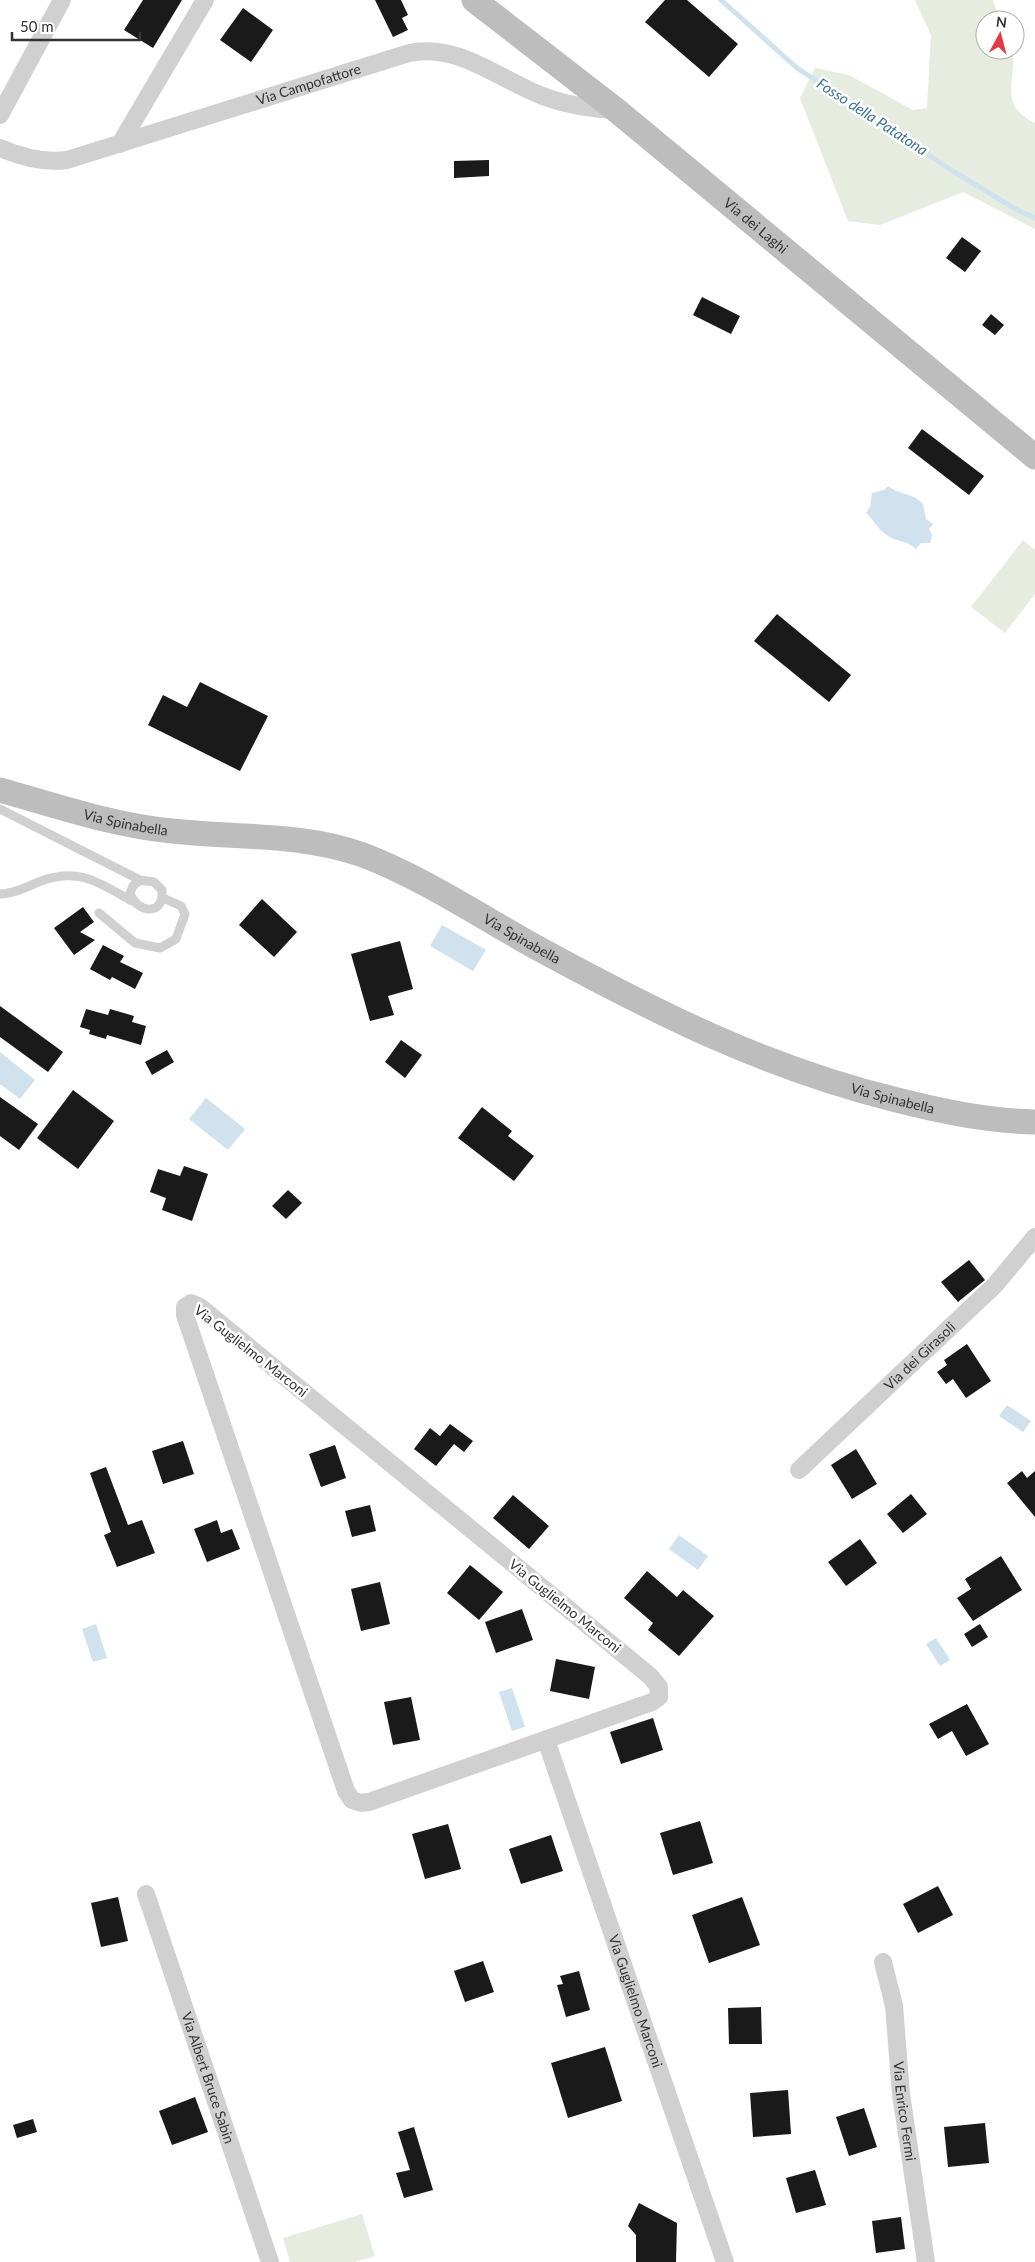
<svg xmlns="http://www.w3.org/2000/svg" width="1035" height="2262" viewBox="0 0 1035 2262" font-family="Lato,sans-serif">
<rect width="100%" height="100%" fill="#fff"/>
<!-- green -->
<g fill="#e6ecdf">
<path d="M915,0H993L1000,20H985V50H1012C1018,81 996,104 1035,123V229L963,192L880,225L848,221L800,98L815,68L849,75L913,110L927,108L931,35Z"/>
<path d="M1023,540L1035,550V594L1005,633L971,607Z"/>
<path d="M362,2214L375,2256L354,2262H290L283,2238Z"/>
</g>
<!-- water -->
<g fill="#cfe2ee">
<path d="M888,486C899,495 914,493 923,504L926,519L933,524L929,529L932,535L930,543H921L916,549C904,539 900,543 888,536C878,530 874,520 866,513L870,507L872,493L884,490Z"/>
<path d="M442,925L486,950L473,971L430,946Z"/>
<path d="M0,1052L35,1080L20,1099L0,1084Z"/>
<path d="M206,1098L245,1129L228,1150L189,1119Z"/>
<path d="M1007,1405L1031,1421L1023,1432L999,1416Z"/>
<path d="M679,1535L708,1556L698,1570L669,1549Z"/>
<path d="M96,1624L107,1658L93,1662L82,1629Z"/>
<path d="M936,1638L950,1660L940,1666L926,1644Z"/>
<path d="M512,1688L525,1727L512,1731L499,1692Z"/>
</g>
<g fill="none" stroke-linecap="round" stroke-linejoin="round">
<!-- stream -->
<path stroke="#cfe2ee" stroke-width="5" d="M721,0L797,68L956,173L1019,211L1035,218"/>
</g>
<!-- building -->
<g fill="#1a1a1a">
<path d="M143,0H182L153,48L124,30Z"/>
<path d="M375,0H401L408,15L402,18L408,30L393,37Z"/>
<path d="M665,0H687L738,44L709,77L645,22Z"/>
<path d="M243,8L273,30L251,62L220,40Z"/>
<path d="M489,160V176L454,178V161Z"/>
<path d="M962,237L981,251L965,272L946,258Z"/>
<path d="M702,297L740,316L731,334L693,315Z"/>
<path d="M991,314L1004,325L995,335L982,325Z"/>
<path d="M922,429L984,476L969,495L908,448Z"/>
<path d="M777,614L851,675L829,702L754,641Z"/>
<path d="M200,682L268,716L240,771L148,725L163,695L187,707Z"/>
<path d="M262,899L297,932L274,957L239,925Z"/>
<path d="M83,907L94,922L80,932L95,940L74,955L54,928Z"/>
<path d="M400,941L413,989L388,996L394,1015L370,1021L351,954Z"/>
<path d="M103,945L124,956L120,962L143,973L135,989L112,977L110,980L90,969Z"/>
<path d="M0,1006L63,1052L48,1072L0,1037Z"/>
<path d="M86,1009L108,1015L110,1009L134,1016L132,1022L146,1026L141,1045L107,1035L106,1039L89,1034L90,1030L80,1027Z"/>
<path d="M401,1040L422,1055L405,1078L385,1062Z"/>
<path d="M167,1050L174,1062L152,1075L145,1062Z"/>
<path d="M73,1090L114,1121L78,1169L37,1138Z"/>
<path d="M0,1097L38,1124L19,1150L0,1136Z"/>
<path d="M482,1107L512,1131L508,1136L534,1156L514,1181L458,1138Z"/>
<path d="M184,1166L208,1174L192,1221L162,1210L166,1198L150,1192L158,1169L180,1176Z"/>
<path d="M288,1190L302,1203L286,1219L272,1206Z"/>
<path d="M969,1260L985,1280L958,1302L941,1282Z"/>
<path d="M967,1344L991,1381L966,1398L953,1379L946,1384L937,1372L947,1365L944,1360Z"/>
<path d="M450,1424L473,1441L464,1452L454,1444L436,1466L414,1449L430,1428L440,1436Z"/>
<path d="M183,1441L194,1474L163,1484L152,1451Z"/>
<path d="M335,1445L346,1478L321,1487L309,1454Z"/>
<path d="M856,1449L877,1484L852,1499L831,1465Z"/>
<path d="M106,1467L128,1525L142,1520L155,1553L117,1567L104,1535L111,1532L90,1473Z"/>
<path d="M1022,1471L1027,1478L1035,1471V1517L1007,1483Z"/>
<path d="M911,1494L927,1514L903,1533L887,1514Z"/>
<path d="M513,1495L549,1526L529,1549L493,1518Z"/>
<path d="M370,1505L376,1531L352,1537L345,1511Z"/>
<path d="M217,1520L221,1533L232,1529L240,1549L207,1562L194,1529Z"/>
<path d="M860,1539L877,1563L846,1586L828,1562Z"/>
<path d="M1001,1556L1022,1590L973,1621L957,1598L971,1589L965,1579Z"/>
<path d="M470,1565L503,1592L479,1620L447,1593Z"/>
<path d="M647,1571L677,1597L683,1590L714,1616L679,1656L648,1630L653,1623L624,1598Z"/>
<path d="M380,1582L390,1624L361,1631L351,1589Z"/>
<path d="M522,1609L533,1640L496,1653L485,1622Z"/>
<path d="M980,1624L988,1637L972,1647L964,1634Z"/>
<path d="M556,1659L595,1667L589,1699L550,1691Z"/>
<path d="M411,1697L420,1740L393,1745L384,1702Z"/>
<path d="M967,1704L989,1744L966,1756L952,1731L938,1739L929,1724Z"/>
<path d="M653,1718L663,1750L621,1764L610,1732Z"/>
<path d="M700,1821L713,1863L673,1875L660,1833Z"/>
<path d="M448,1824L461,1869L425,1879L412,1834Z"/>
<path d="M551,1835L563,1871L521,1884L509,1849Z"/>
<path d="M938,1886L953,1915L918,1933L903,1904Z"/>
<path d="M118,1897L128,1941L101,1947L91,1903Z"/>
<path d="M742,1897L760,1945L709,1963L692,1915Z"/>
<path d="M483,1961L494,1992L465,2002L454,1971Z"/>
<path d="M579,1971L590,2010L566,2017L557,1985L563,1984L560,1976Z"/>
<path d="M761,2007L762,2044H729L728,2008Z"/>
<path d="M605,2047L622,2101L568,2118L551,2063Z"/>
<path d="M788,2090L791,2134L753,2137L750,2093Z"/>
<path d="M195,2097L208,2132L172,2145L159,2111Z"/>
<path d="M864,2108L877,2147L849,2156L836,2117Z"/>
<path d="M33,2119L37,2132L17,2138L13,2125Z"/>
<path d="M985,2123L989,2163L948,2167L944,2127Z"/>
<path d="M414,2127L433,2190L404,2198L396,2173L410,2170L398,2132Z"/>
<path d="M815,2170L826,2205L796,2213L786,2178Z"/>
<path d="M639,2203L677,2223L676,2262H636V2235L628,2226Z"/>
<path d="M901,2217L905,2249L876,2253L872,2221Z"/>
</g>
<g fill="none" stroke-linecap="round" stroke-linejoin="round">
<!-- lane -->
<g stroke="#d0d0d0" stroke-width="9">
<path d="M0,809L140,880L154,882L162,890C165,916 137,914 130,893L133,886L140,880"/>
<path d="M0,894C14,894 28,886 41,881C80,867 99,883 132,901"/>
<path d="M99,913L135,943L160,948L176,939L185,914L181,906L163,898"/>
</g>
<!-- street -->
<g stroke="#d0d0d0" stroke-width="18">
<path d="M0,115L62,0"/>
<path d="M120,144L205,0"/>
<path id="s1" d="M0,148C21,157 44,163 67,160L409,53C460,42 503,83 548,98C571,106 592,109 616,110"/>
<path d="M191,1303L200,1307L650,1676L659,1687V1697L652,1702L369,1802L361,1803L352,1800L346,1791L185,1315V1307Z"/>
<path id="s2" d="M799,1470L995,1285L1035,1237"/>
<path id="s3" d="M546,1740L725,2262"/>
<path id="s4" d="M146,1894L270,2262"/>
<path id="s5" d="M883,1962L894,2006L901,2094L926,2262"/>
</g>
<!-- secondary -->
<g stroke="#bdbdbd" stroke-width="25">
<path id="s6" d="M474,0L616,110L1035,457"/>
<path id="s7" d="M0,790C57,806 112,825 172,831C235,838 302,833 363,855C426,879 484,919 543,951C659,1014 765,1067 893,1099C940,1111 987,1121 1035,1122"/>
</g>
</g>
<g text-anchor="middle" stroke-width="5" stroke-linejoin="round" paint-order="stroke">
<!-- street labels -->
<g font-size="14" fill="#333" stroke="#fff">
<text dy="5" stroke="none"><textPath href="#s1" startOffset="322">Via Campofattore</textPath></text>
<text dy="5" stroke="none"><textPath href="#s6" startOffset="361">Via dei Laghi</textPath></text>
<text dy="5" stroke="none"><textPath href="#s7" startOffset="130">Via Spinabella</textPath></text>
<text dy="5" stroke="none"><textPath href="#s7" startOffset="550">Via Spinabella</textPath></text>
<text dy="5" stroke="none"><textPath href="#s7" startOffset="955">Via Spinabella</textPath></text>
<text transform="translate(251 1351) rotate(38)" y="5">Via Guglielmo Marconi</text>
<text dy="5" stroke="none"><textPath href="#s2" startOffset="166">Via dei Girasoli</textPath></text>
<text transform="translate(565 1606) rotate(39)" y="5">Via Guglielmo Marconi</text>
<text dy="5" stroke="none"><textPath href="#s3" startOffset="276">Via Guglielmo Marconi</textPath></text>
<text dy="5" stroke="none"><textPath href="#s4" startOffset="194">Via Albert Bruce Sabin</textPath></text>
<text dy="5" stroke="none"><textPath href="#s5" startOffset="151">Via Enrico Fermi</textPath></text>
</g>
<!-- water labels -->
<g font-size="15" font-style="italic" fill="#3f7597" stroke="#fff">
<text transform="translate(872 117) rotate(33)" y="5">Fosso della Patatona</text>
</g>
</g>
<!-- north arrow -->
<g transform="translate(1000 35) rotate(7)"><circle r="24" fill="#ffffff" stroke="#adadad"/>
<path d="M0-4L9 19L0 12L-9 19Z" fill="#e63946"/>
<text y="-8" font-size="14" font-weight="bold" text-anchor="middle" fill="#333333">N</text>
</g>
<!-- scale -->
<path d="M12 32v8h128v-8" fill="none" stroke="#333333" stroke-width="2.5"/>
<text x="20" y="32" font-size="15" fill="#333333" stroke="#ffffff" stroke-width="4" paint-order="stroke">50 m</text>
</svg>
